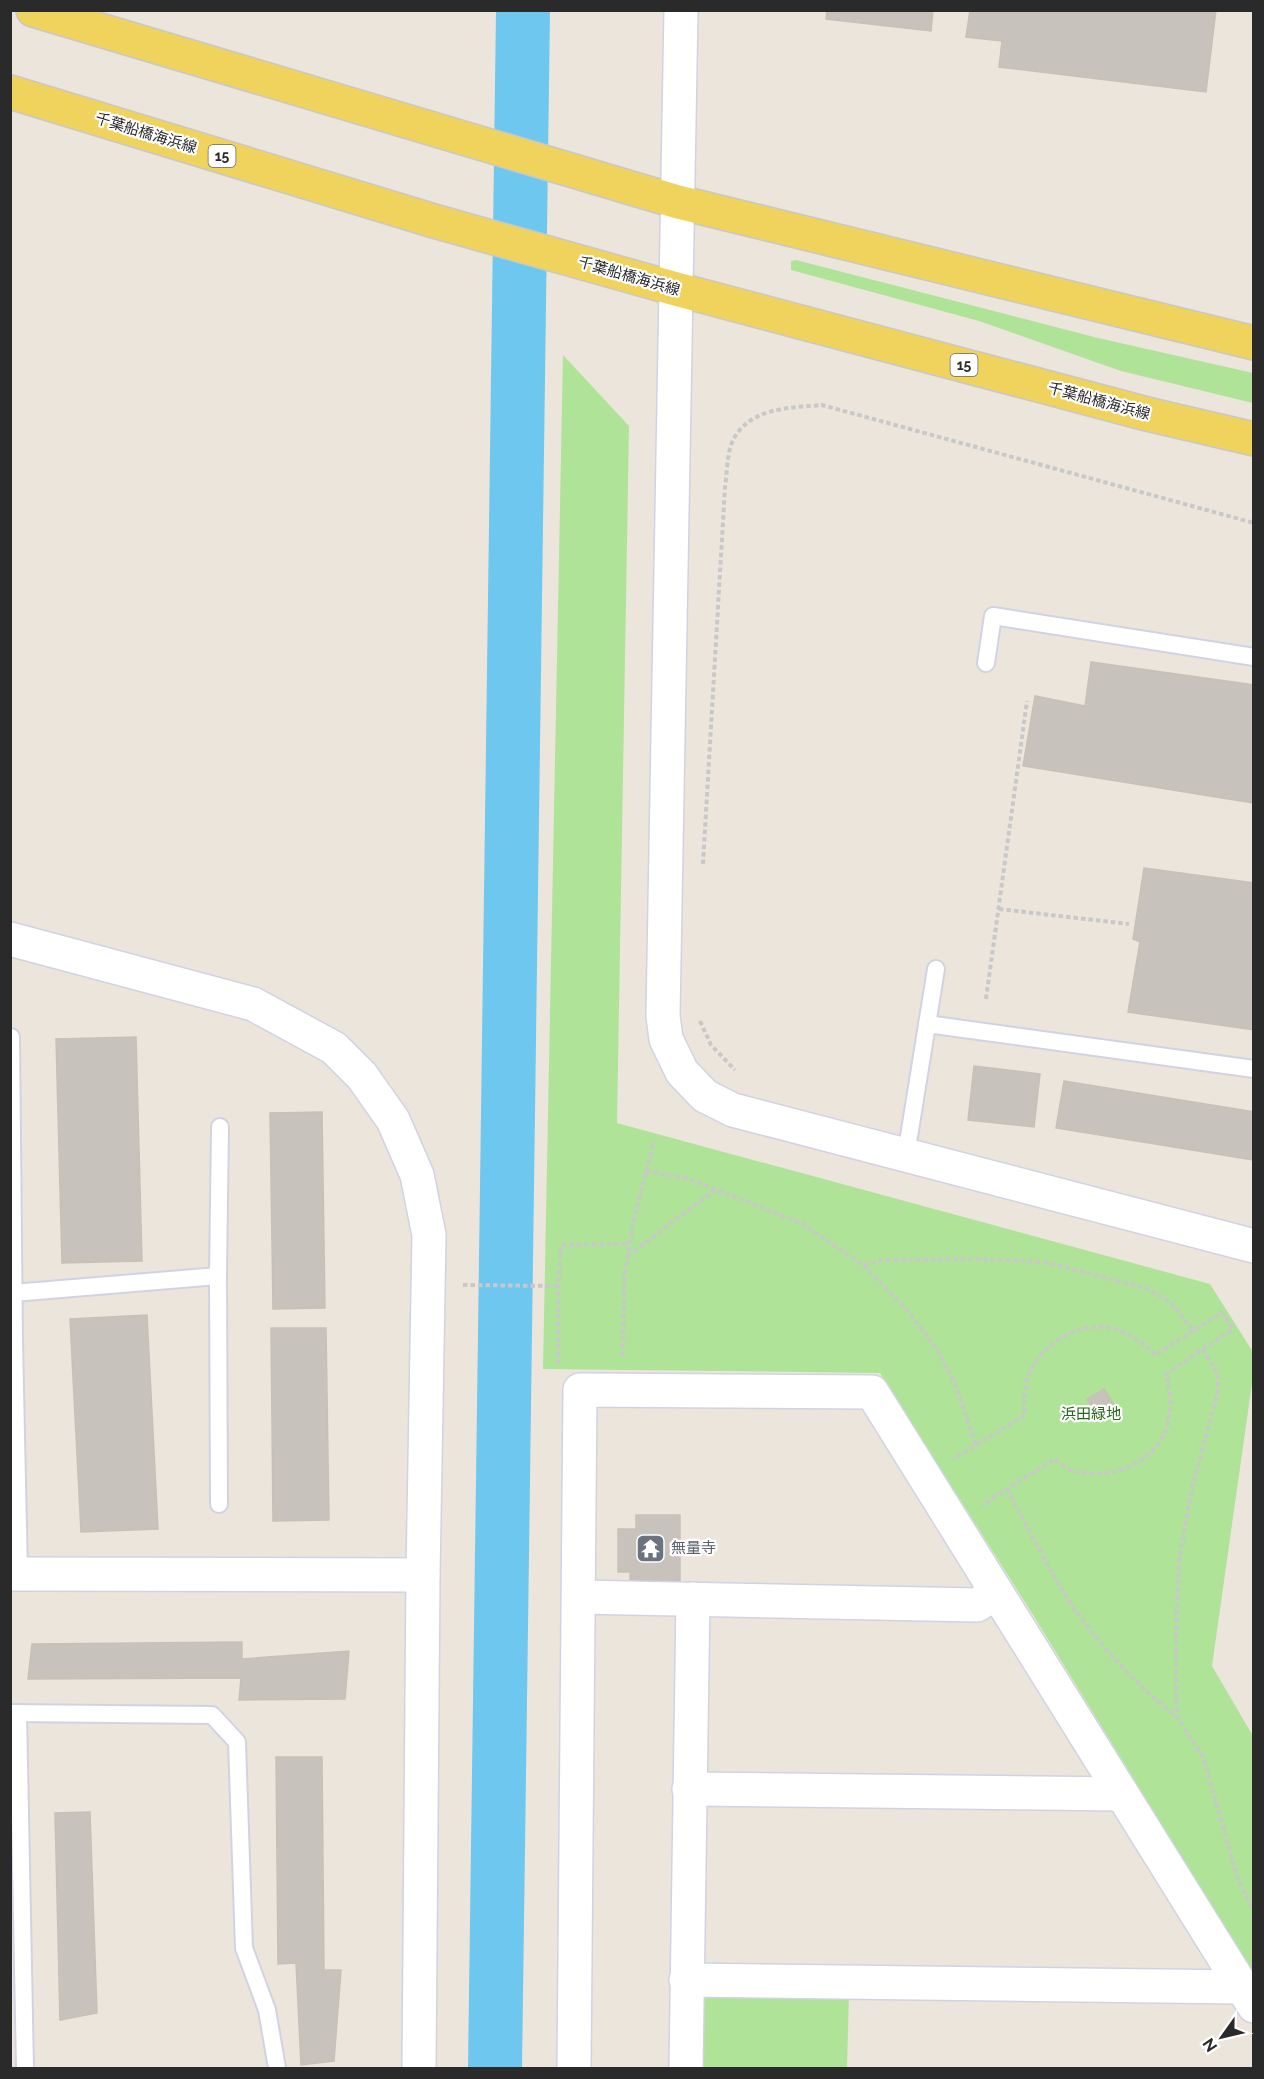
<svg xmlns="http://www.w3.org/2000/svg" width="1264" height="2079" viewBox="0 0 1264 2079" font-family="Raleway,'Noto Sans JP',sans-serif">
<rect width="100%" height="100%" fill="#ece5db"/>
<!-- green -->
<g fill="#aee398">
<path d="M796,260L1098,338L1253,373V403L1121,371L979,321L791,270V261Z"/>
<path d="M563,355L629,426L617,1123L1210,1284L1253,1352V1376L1212,1666L1253,1736V1973L1030,1610L880,1373L543,1369Z"/>
<path d="M716,1989L849,1994L847,2068H702V2002Z"/>
</g>
<!-- water -->
<path fill="#6ec7ee" d="M550,10L522,2068H468L496,11Z"/>
<!-- building -->
<g fill="#c7c2bb" stroke="#c7c1b5" stroke-width="1.5">
<path d="M827,10H933L931,31L826,19Z"/>
<path d="M970,10H1216L1206,92L999,67L1002,41L966,37Z"/>
<path d="M1091,662L1254,685V803L1023,766L1035,696L1085,706Z"/>
<path d="M1144,868L1254,883V1030L1128,1012L1140,942L1133,939Z"/>
<path d="M136,1037L142,1261L62,1263L56,1039Z"/>
<path d="M974,1066L1040,1074L1034,1127L968,1120Z"/>
<path d="M1064,1081L1254,1112V1160L1056,1128Z"/>
<path d="M322,1112L325,1308L273,1309L270,1113Z"/>
<path d="M147,1315L158,1529L81,1532L70,1319Z"/>
<path d="M271,1328H326L329,1520L273,1521Z"/>
<path d="M1104,1389L1115,1407L1098,1418L1087,1399Z"/>
<path d="M636,1515H680V1588L630,1587V1572H618V1529H636Z"/>
<path d="M242,1642V1659L349,1651L345,1699L239,1700L241,1678L28,1679L32,1644Z"/>
<path d="M276,1757H322L324,1970H341L334,2061L301,2065L296,1963L278,1964Z"/>
<path d="M90,1812L97,2013L60,2020L55,1813Z"/>
</g>
<g fill="none" stroke-linecap="round" stroke-linejoin="round">
<defs>
<g id="lane">
<path d="M986,663L993,616L1254,657"/>
<path d="M927,1024L1254,1069"/>
<path d="M11,1037L14,1341"/>
<path d="M906,1155L936,969"/>
<path d="M218,1276L220,1127"/>
<path d="M13,1293L218,1276L219,1504"/>
<path d="M10,1340L14,1341L19,1574"/>
<path d="M10,1713L212,1715L237,1742L244,1948L267,2010L277,2068"/>
<path d="M18,1713L25,2068"/>
</g>
<g id="street">
<path d="M10,1574L423,1575"/>
<path d="M579,1597L977,1605L996,1593"/>
<path d="M689,1789L1122,1794"/>
<path d="M686,1980L1242,1987"/>
<path d="M574,2068L580,1390L872,1392L1254,2006"/>
<path d="M686,2068L693,1599"/>
</g>
<g id="secondary">
<path d="M681,10L663,1016L666,1039L682,1072L705,1096L733,1110L1254,1246"/>
<path d="M10,939L253,1004L334,1048L362,1076L393,1120L417,1175L429,1235L423,1575L419,2068"/>
</g>
<g id="primary">
<path d="M33,10L678,202L1254,343"/>
<path d="M10,92L434,221L676,289L1147,414L1254,439"/>
</g>
</defs>
<!-- lane casing -->
<use href="#lane" stroke="#d1d3e3" stroke-width="20"/>
<!-- street casing -->
<use href="#street" stroke="#d1d3e3" stroke-width="36"/>
<!-- secondary casing -->
<use href="#secondary" stroke="#d1d3e3" stroke-width="36"/>
<!-- primary casing -->
<use href="#primary" stroke="#c8c8c8" stroke-width="36"/>
<!-- path -->
<g stroke="#c8c8c8" stroke-width="4" stroke-dasharray="4.5 3" stroke-linecap="butt">
<path d="M703,864L725,487C727,474 727,457 731,445C746,407 788,408 822,405L1254,523"/>
<path d="M999,909L1129,924"/>
<path d="M986,999L1027,701"/>
<path d="M700,1021L711,1045L735,1070"/>
<path d="M646,1171L686,1178L801,1223L863,1265L907,1310L938,1351L955,1383L976,1445L953,1460"/>
<path d="M628,1256L715,1190"/>
<path d="M864,1265L884,1260L978,1259L1044,1262L1146,1288L1170,1302L1194,1331"/>
<path d="M463,1285L558,1286"/>
<path d="M1203,1349L1218,1375V1391L1192,1488L1179,1560L1176,1639L1177,1717L1203,1757L1238,1879L1254,1911"/>
<path d="M622,1356L625,1276L632,1227L654,1141"/>
<path d="M558,1364V1286L561,1245L629,1244"/>
<path d="M976,1445L1025,1415C1024,1401 1024,1387 1029,1374C1045,1339 1088,1315 1125,1333C1137,1338 1146,1346 1155,1355L1222,1313L1233,1329L1166,1374C1169,1385 1172,1398 1170,1411C1166,1459 1117,1482 1074,1471C1067,1469 1060,1463 1054,1459L982,1505"/>
<path d="M1007,1489C1025,1521 1041,1555 1060,1586C1087,1632 1134,1684 1176,1716"/>
</g>
<!-- lane -->
<use href="#lane" stroke="#fff" stroke-width="16"/>
<!-- street -->
<use href="#street" stroke="#fff" stroke-width="33"/>
<!-- secondary -->
<use href="#secondary" stroke="#fff" stroke-width="33"/>
<!-- primary -->
<use href="#primary" stroke="#f0d35c" stroke-width="33"/>
</g>
<!-- icons -->
<defs>
<symbol id="temple-square" viewBox="-11 -11 22 22"><rect x="-9" y="-9" width="18" height="18" rx="4" fill="#6b7280" stroke="#fff"/><path d="M0-6L5-2H3V0L6.5 2.5H4V6H1.5V3h-3V6H-4V2.5H-6.5L-3 0V-2H-5Z" fill="#fff"/></symbol>
</defs>
<g fill-rule="evenodd">
<use href="#temple-square" x="634" y="1532" width="33" height="33"/>
</g>
<g text-anchor="middle" stroke-width="4.5" stroke-linejoin="round" paint-order="stroke">
<!-- shield labels -->
<g fill="#fff" stroke="#6a6a6a" stroke-width="1.5">
<rect x="208.5" y="145" width="27" height="22" rx="4.5"/>
<rect x="950.5" y="354" width="27" height="22" rx="4.5"/>
</g>
<g font-size="14" font-weight="bold" fill="#2a2a2a">
<text x="222" y="161">15</text>
<text x="964" y="370">15</text>
</g>
<!-- street labels -->
<g font-size="15" fill="#2a2a2a" stroke="#fff">
<text transform="translate(146 133) rotate(17)" y="5">千葉船橋海浜線</text>
<text transform="translate(629 276) rotate(16)" y="5">千葉船橋海浜線</text>
<text transform="translate(1099 401) rotate(15)" y="5">千葉船橋海浜線</text>
</g>
<!-- park labels -->
<g font-size="15" fill="#27661a" stroke="#fff">
<text x="1091" y="1419">浜田緑地</text>
</g>
<!-- worship labels -->
<g font-size="15" fill="#5b616d" stroke="#fff" text-anchor="start">
<text x="671" y="1553">無量寺</text>
</g>
</g>
<!-- border -->
<rect width="1264" height="2079" fill="none" stroke="#2a2a2a" stroke-width="24"/>
<!-- north arrow -->
<g transform="translate(1222 2037) rotate(236)" stroke="#ffffff" stroke-width="4.5" paint-order="stroke">
<path d="M0-4.5L10 22L0 15L-10 22Z" fill="#2a2a2a"/>
<text y="-9" font-size="16" font-weight="bold" text-anchor="middle" fill="#2a2a2a">N</text>
</g>
</svg>
